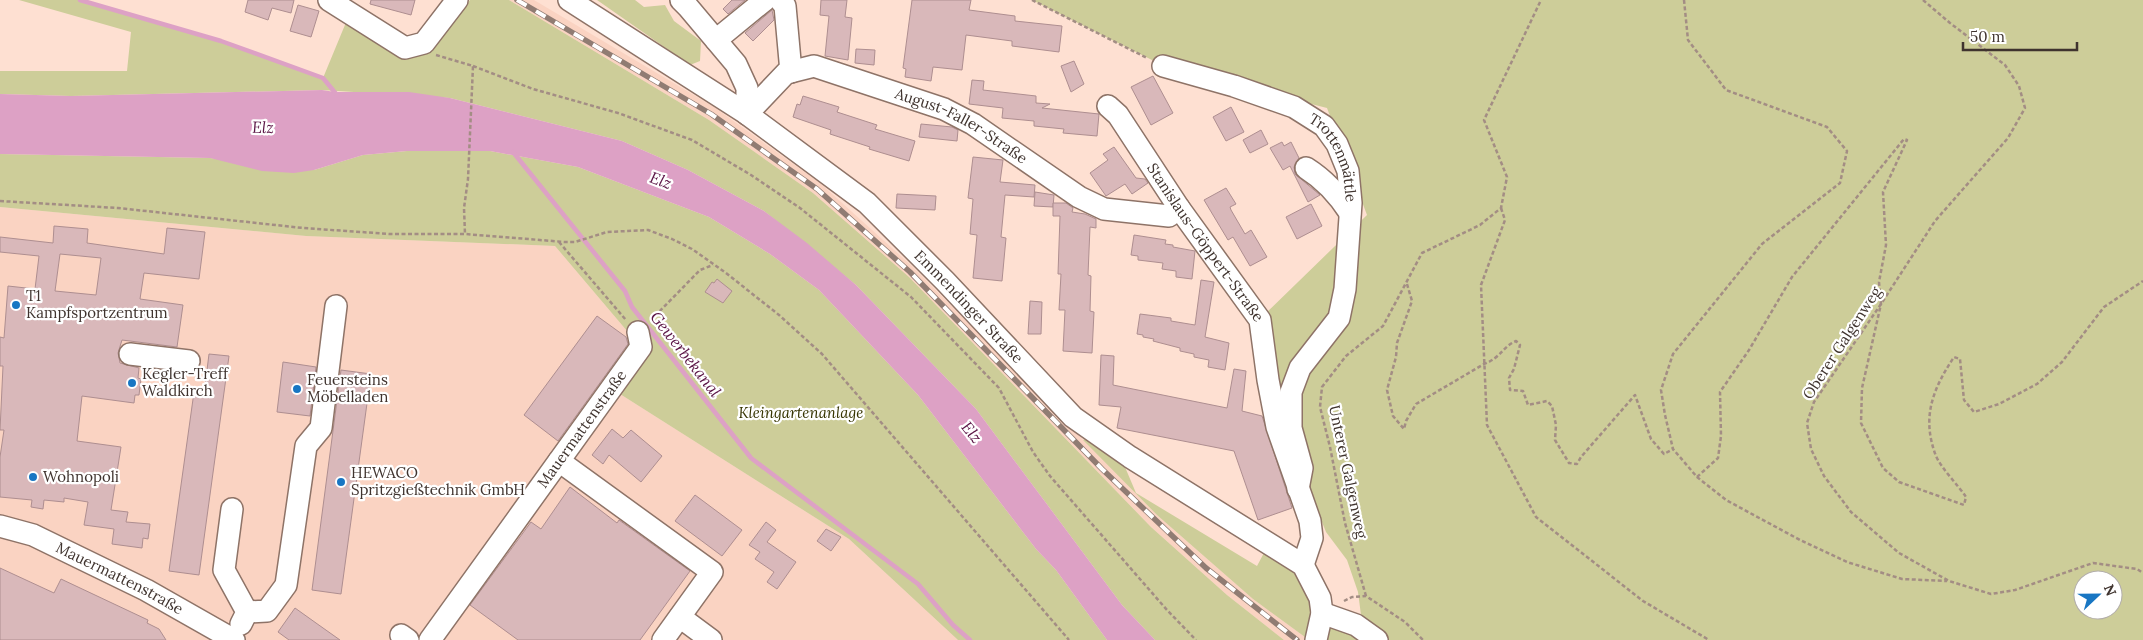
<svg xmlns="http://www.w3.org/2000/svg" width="2143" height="640" viewBox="0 0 2143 640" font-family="Lora,serif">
<rect width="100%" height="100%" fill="#fee0d2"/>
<!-- built -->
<g fill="#fad3c2">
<path d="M509,0H534L714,107L820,183L913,267L1157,515L1253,599L1309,640H1284L1227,595L1151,527L909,277L813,193L709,120Z"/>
<path d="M0,207L306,236L555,246L633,338L620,394L849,539L958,640H0Z"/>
</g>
<!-- green -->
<g fill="#cdcd99" fill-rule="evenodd">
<path d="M19,0H80L221,41L323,78L347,20L428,52L470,0H509L709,120L813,193L909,277L1151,527L1227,595L1284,640H1155L1122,605L976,409L856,285L764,211L688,170L622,141L450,98L322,90L71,96L0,94V71H127L131,32Z"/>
<path d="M597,0H635L644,7L665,5L674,21L701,41L700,61L690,65Z"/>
<path d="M1032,0H2143V640H1377L1356,625L1361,615L1358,592L1347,560L1326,532L1279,414L1265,314L1367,215L1327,108L1166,67ZM2083,580H2113V610H2083Z"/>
<path d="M407,151H490L578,167L709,217L770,254L819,290L918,395L1036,549L1056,570L1107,640H958L849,539L620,394L633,338L555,246L306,236L0,207V154L210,158L314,170L363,155Z"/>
<path d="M1086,439L1125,467L1136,493L1257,566L1265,551L1293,569L1308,597L1313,623L1349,628L1365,640H1309L1253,599L1157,515L1083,440Z"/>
</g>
<!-- water -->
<path fill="#dda1c5" d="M322,90L335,92H409L450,98L622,141L688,170L764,211L807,243L856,285L976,409L1122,605L1155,640H1107L1056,570L1036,549L918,395L819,290L770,254L709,217L578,167L490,151H407L363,155L314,170L294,173L262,171L210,158L0,154V94L71,96Z"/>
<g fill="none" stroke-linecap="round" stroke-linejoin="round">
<!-- stream -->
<g stroke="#dda1c5" stroke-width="4.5">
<path d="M80,0L221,41L323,78L337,95"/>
<path d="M513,152L625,291L632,307L751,458L918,584L953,625L970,640"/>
</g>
</g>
<!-- building -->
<g fill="#d9b8ba" stroke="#ae8e90" fill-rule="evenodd">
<path d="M248,0H294L291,13L272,8L268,20L245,12Z"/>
<path d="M371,0H415L411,15L370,4Z"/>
<path d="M732,0H745L728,14L723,9Z"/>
<path d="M821,0H847L845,17L852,18L848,60L825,56L829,16L820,15Z"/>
<path d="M912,0H971L969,10L1015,16V21L1062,26L1059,52L1012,46V41L966,35L962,70L933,67L931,81L905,77L906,69L903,68Z"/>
<path d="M298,5L319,11L311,37L290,31Z"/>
<path d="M772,10L774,20L753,41L745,33Z"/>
<path d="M856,49L875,50L874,65L855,63Z"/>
<path d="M1074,61L1084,84L1071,92L1061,66Z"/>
<path d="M1153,76L1173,113L1151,125L1131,87Z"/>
<path d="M972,80L984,81L983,90L1036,96V103L1050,104L1042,108L1099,114L1097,136L1063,133L1064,129L1034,126V121L1002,118L1003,108L969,104Z"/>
<path d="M803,96L839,107L837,112L877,125L875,129L915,141L909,161L869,149L870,147L830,134L831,130L793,117L797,104L800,105Z"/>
<path d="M1231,107L1244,132L1226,141L1213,117Z"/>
<path d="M921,124L952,127L958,130L957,141L919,137Z"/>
<path d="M1261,130L1268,144L1250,153L1243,140Z"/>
<path d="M1282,142L1284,146L1291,142L1299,158L1294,167L1295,174L1320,195L1308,202L1290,166L1283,170L1270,148Z"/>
<path d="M1114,147L1136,178L1145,179L1148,183L1132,194L1125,184L1106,196L1090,173L1108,160L1103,154Z"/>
<path d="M973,157L1003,160L1000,182L1035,185L1034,197L1005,195L1001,237L1006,238L1002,281L973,278L977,235L970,234L973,199L968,198Z"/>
<path d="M1226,188L1236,204L1230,207L1231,210L1245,234L1251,230L1267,257L1250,266L1233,237L1228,240L1204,200Z"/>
<path d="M1035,192L1054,195L1053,207L1034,206Z"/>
<path d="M897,194L936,196L935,210L896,208Z"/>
<path d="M1053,203H1066L1073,208L1072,212L1085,214L1096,219V228L1090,227L1088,275L1091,276L1090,311L1094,312L1092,353L1063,351L1065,310H1059L1061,274H1058L1060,216H1053Z"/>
<path d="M1311,204L1322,226L1297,239L1286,217Z"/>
<path d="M54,226L88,229L87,243L164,254L167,228L205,232L199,279L144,273L140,299L183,305L177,347L122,340L118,353L120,363L139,368L138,378L141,379L139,395H135L134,403L82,396L77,441L121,447L111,510L128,512L126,522L150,524L148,539L143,538L142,548L112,544L114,529L84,525L88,502L64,498V502L44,500L43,509L31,507L32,500L0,497V457L4,430H0L3,366H0V337L4,338L8,286L35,289L39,256L0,252V237L53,243ZM60,254L101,258L96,295L55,291Z"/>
<path d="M1134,235L1166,240L1165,244L1173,245V247L1195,251L1192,279L1176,277V271L1162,269L1163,263L1138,260V256L1131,255Z"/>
<path d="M717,279L732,291L723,303L705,292L712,282L714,283Z"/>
<path d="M1201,280L1214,282L1205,337L1229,343L1225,370L1208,367L1209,360L1194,357V354L1180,351V348L1153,341L1154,339L1143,337V335L1137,334L1140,314L1171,318V321L1195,325Z"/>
<path d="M1030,301L1042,302L1041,334H1028Z"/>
<path d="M597,316L626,337L628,344L558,441L524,415Z"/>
<path d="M209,354L229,356L199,575L169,571L194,392L204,394Z"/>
<path d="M1101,355L1114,356L1113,385L1227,408L1234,369L1246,371L1242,411L1262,416L1292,508L1258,520L1234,451L1117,428L1121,407L1099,405Z"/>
<path d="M283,362L316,367L310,416L277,412Z"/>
<path d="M341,370L371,374L341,594L312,590Z"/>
<path d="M612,429L623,438L631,430L662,456L641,482L609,455L603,464L592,455Z"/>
<path d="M570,487L617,523L619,520L690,571L640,640H518L470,605L531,522L541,529Z"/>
<path d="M695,495L742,530L722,556L675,521Z"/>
<path d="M766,522L776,530L767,542L796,562L777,589L767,582L774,572L755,559L760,552L749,545Z"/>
<path d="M826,529L841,537L831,551L817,541Z"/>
<path d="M0,568L54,593L61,579L148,620L147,623L159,629L166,640H0Z"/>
<path d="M295,608L316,623L340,640H289L278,632Z"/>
</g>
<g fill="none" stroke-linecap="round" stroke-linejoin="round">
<defs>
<g id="minor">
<path d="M329,0L405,48L424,43L457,0"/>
<path id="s1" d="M569,0L747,114L867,203L945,281L1073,417L1130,457L1303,565L1320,598L1322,613L1316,640"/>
<path d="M681,0L688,7L736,64L747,88V114"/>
<path d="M780,0L785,6L791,72"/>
<path d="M716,40L765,0"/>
<path id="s2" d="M1163,66L1234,86L1294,107L1324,126L1337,144L1348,171L1351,203L1345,289L1339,318L1300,368L1291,392V428L1302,468L1298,489"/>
<path id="s3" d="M1108,106L1118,115L1179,208L1260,320L1268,380L1277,427L1310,521L1312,538L1303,565"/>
<path id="s4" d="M747,114L786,73L814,66L944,109L973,124L1079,197L1104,209L1169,216L1179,208"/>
<path d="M1306,168C1325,180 1338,194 1350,213"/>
<path d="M130,354L189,361"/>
<path d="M559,461L712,572L663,640"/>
<path d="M232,509L224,570L247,612L241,624"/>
<path id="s5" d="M0,526L33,535L146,590L234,640"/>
<path d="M247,612L267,611L286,585L306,446L321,428L336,306"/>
<path d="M1322,613L1356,625L1377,640"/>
<path d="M680,617L711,640"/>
<path d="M401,635L408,640"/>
<path id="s6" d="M430,640L641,347L638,332"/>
</g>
</defs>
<!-- minor casing -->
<use href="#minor" stroke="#8e7367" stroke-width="24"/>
<!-- path -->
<g stroke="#a38d84" stroke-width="2.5" stroke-dasharray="4 2.5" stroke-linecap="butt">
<path d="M1032,0L1147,58"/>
<path d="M1684,0L1688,40L1726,90L1827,127L1847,151L1840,183L1762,244L1673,354L1661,390L1665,415L1673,449L1697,477L1726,500L1800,540L1847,562L1902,579L1947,581"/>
<path d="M1923,0L1950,23L2005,65L2019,86L2025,108L2008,138L1935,221L1881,304L1814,402L1807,423L1811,449L1824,476L1851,512L1899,553L1949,581L1991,594L2015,590L2093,563L2137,569L2143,573"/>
<path d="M436,55L473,66L468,179L464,208L465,234"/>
<path d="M473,66L533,89L618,113L692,140L751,175L800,208L911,297L999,388L1033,452L1050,476L1167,610L1196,640"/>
<path d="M0,201L118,208L303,228L390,234H465L565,242H575L607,232L648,230L672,239L692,249L726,273L779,315L822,354L1069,640"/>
<path d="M1501,208L1505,220L1481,285L1487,425L1536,517L1643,601L1709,640"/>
<path d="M559,242L626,320"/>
<path d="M1407,284L1412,301L1397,343L1396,357L1387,390L1393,416L1404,429L1406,421L1416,404L1484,364C1502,357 1502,347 1516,341L1520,345L1514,369L1509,378L1510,390L1523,391L1528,405L1547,401L1552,406L1556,425L1555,440L1569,463L1577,464L1581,457L1635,395L1651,439L1664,454L1673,449"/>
<path d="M655,316L700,270L713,265"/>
<path d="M1697,477L1718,458L1721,436L1720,392L1749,350L1792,277L1904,139L1907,140L1883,192L1886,245L1879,282L1881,304L1862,388L1861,423L1883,468L1899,482L1964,505L1966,497C1958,485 1941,468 1936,456C1921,417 1933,389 1954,357L1960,359L1964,400L1974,412L1999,404L2037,384L2062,362L2104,307L2143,281"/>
<path d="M1366,596L1345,523L1330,447L1320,407L1322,387L1346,356L1383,326L1422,253L1480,225L1501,208L1507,177L1484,120L1541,0"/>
<path d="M1344,601L1352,597L1366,596L1405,622L1423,640"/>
</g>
<!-- minor -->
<use href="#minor" stroke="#fff" stroke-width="21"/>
<defs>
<path id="rail" d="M517,0L711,114L817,189L910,272L1102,469L1206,568L1297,640"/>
</defs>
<!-- rail casing -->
<use href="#rail" stroke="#907c73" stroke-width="5.5"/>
<!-- rail -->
<use href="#rail" stroke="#fff" stroke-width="4" stroke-dasharray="11" stroke-linecap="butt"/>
</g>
<!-- markers -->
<g fill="#1876c3" stroke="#fff" stroke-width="2">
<circle cx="16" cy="305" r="5"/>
<circle cx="132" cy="383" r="5"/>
<circle cx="297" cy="389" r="5"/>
<circle cx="33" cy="477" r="5"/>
<circle cx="341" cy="482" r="5"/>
</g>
<g text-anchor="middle" stroke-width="4.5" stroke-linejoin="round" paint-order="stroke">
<!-- street labels -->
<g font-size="15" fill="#3f332e" stroke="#fff">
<text dy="5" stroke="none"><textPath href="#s4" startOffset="245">August-Faller-Straße</textPath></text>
<text dy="5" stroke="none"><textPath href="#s2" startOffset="206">Trottenmättle</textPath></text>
<text dy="5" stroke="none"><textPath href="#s3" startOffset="168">Stanislaus-Göppert-Straße</textPath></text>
<text dy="5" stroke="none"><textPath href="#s1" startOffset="506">Emmendinger Straße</textPath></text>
<text transform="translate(1842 343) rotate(-57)" y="5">Oberer Galgenweg</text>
<text dy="5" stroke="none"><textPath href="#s6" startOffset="260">Mauermattenstraße</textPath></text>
<text transform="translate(1348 472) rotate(78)" y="5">Unterer Galgenweg</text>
<text dy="5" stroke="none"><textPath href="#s5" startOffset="131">Mauermattenstraße</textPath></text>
</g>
<!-- poi labels -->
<g font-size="15" fill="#3f332e" stroke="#fff" text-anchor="start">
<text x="26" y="301">T1<tspan x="26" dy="17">Kampfsportzentrum</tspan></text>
<text x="142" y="379">Kegler-Treff<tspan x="142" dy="17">Waldkirch</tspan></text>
<text x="307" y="385">Feuersteins<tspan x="307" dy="17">Möbelladen</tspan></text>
<text x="351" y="478">HEWACO<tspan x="351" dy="17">Spritzgießtechnik GmbH</tspan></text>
<text x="43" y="482">Wohnopoli</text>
</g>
<!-- park labels -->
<g font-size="15" font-style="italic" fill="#363400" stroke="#fff">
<text x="801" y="418">Kleingartenanlage</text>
</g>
<!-- water labels -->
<g font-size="16" font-style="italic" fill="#5a1445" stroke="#fff">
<text transform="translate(263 127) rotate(1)" y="6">Elz</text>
<text transform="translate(661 180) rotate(21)" y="6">Elz</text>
<text transform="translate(686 354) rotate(52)" y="6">Gewerbekanal</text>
<text transform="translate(972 432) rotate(51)" y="6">Elz</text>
</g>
</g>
<!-- north arrow -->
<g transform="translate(2098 595) rotate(68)"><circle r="24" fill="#ffffff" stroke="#b2adab"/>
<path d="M0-4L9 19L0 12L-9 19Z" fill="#1876c3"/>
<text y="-8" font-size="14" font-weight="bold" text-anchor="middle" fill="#3f332e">N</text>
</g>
<!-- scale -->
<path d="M1963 42v8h114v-8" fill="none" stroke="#3f332e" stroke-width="2.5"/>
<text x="1970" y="42" font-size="15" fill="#3f332e" stroke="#ffffff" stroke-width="4" paint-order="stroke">50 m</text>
</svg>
